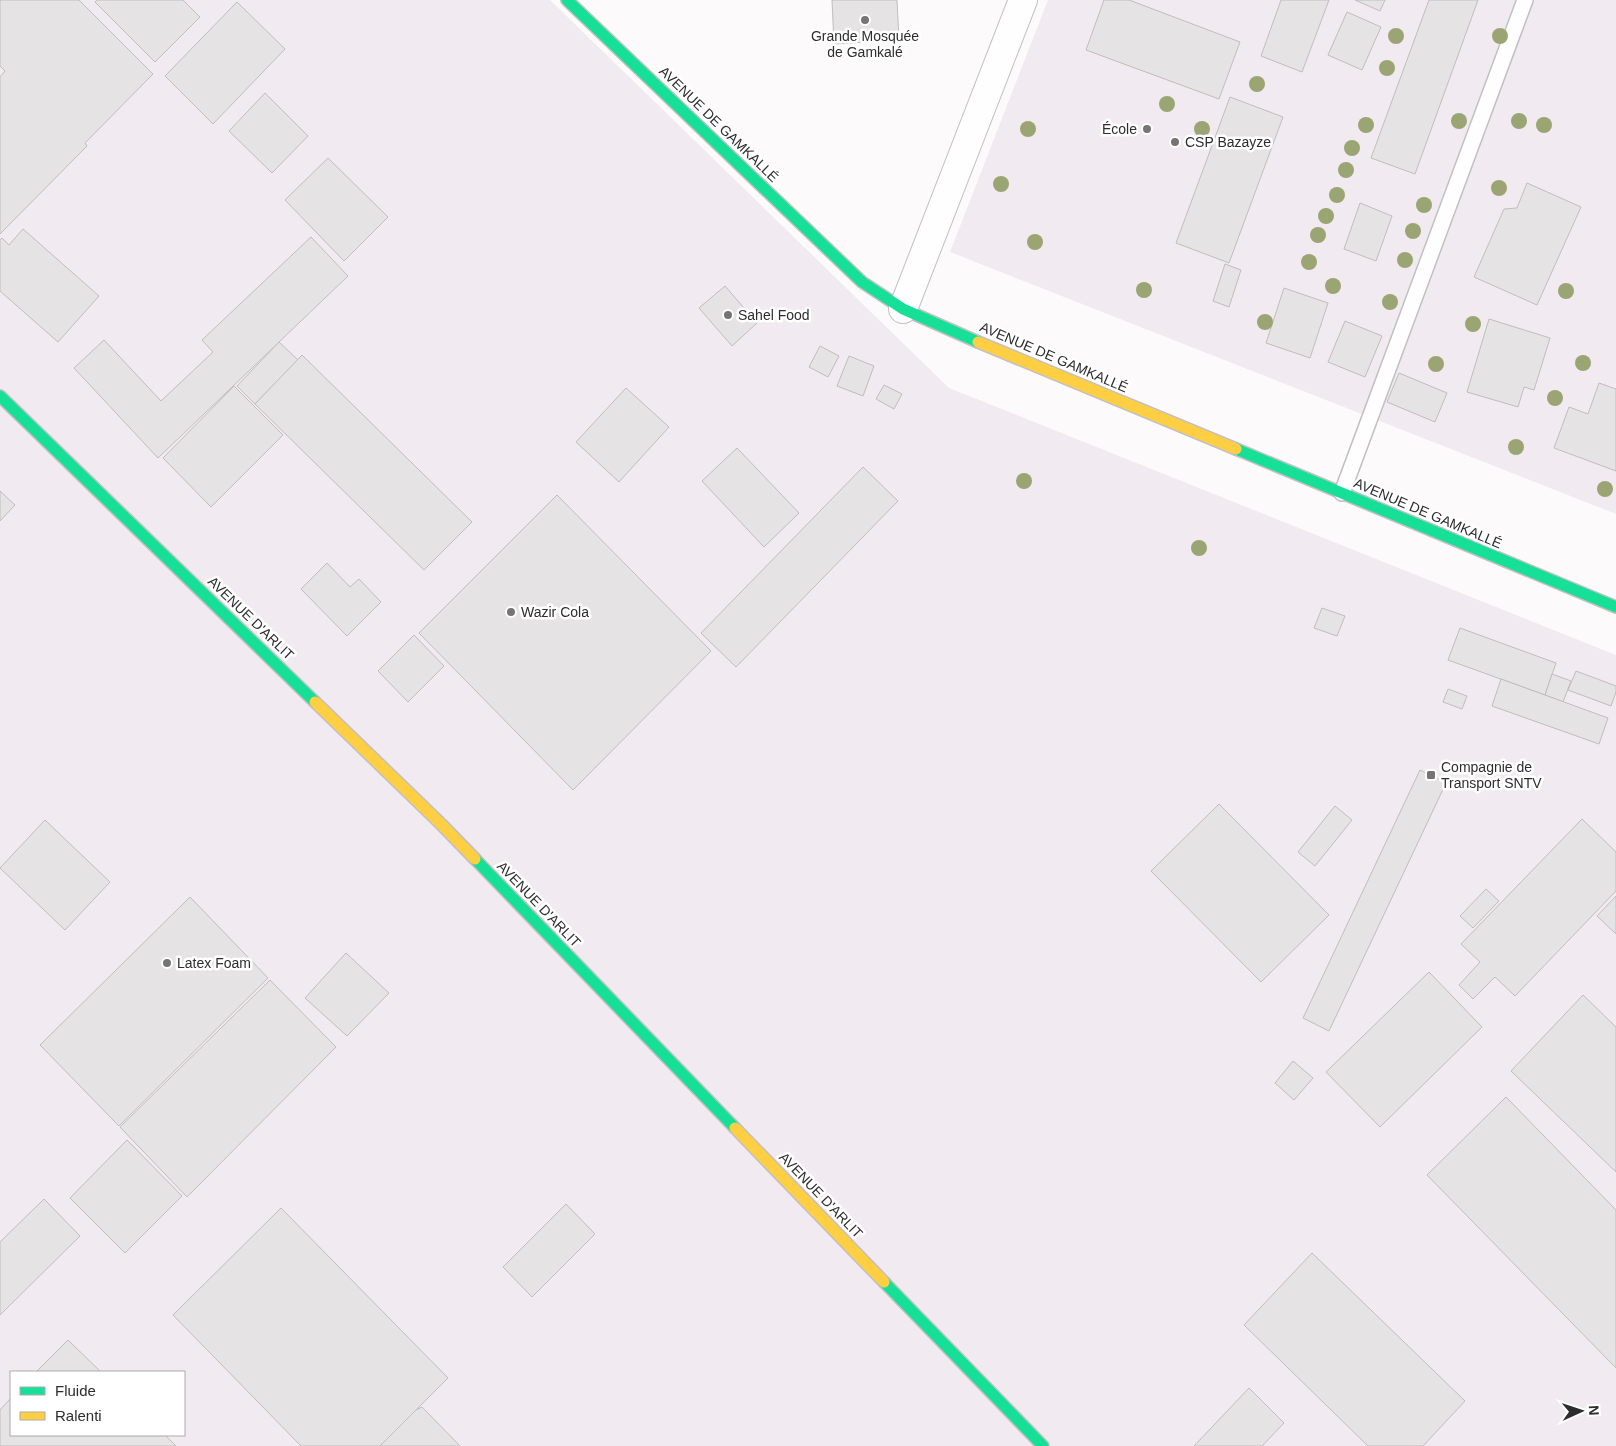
<svg xmlns="http://www.w3.org/2000/svg" width="1616" height="1446" viewBox="0 0 1616 1446" font-family="Arial,sans-serif">
<rect width="100%" height="100%" fill="#fcfafb"/>
<!-- built -->
<g fill="#f1eaf0" fill-rule="evenodd">
<path d="M0,0H550L949,388L1616,655V1446H0ZM11,1372H184V1435H11Z"/>
<path d="M1048,0H1616V514L950,252Z"/>
</g>
<!-- building -->
<g fill="#e5e3e4" stroke="#bfbdbe">
<path d="M0,0H79L153,74L85,143L87,146L0,234V77L5,71L0,66Z"/>
<path d="M97,0H183L200,17L155,62L95,2Z"/>
<path d="M832,0H897L899,40L834,44Z"/>
<path d="M1104,0H1129L1240,42L1219,99L1086,50Z"/>
<path d="M1281,0H1329L1302,72L1261,56Z"/>
<path d="M1355,0H1385L1380,11Z"/>
<path d="M1429,0H1478L1415,174L1371,158Z"/>
<path d="M237,2L285,49L213,124L165,76Z"/>
<path d="M1347,12L1381,27L1362,70L1328,55Z"/>
<path d="M265,93L308,136L272,173L229,131Z"/>
<path d="M1230,97L1283,117L1229,263L1176,243Z"/>
<path d="M328,158L388,217L344,261L285,200Z"/>
<path d="M1527,183L1581,207L1537,305L1474,277L1504,209L1517,208Z"/>
<path d="M1360,203L1392,216L1376,261L1344,249Z"/>
<path d="M23,229L99,296L58,342L0,291V240L2,238L9,245Z"/>
<path d="M311,237L348,276L158,458L74,368L104,340L161,401L213,352L202,340Z"/>
<path d="M1225,264L1241,270L1229,307L1213,301Z"/>
<path d="M725,286L757,323L732,346L699,308Z"/>
<path d="M1284,288L1328,303L1310,358L1266,343Z"/>
<path d="M1489,319L1550,338L1534,390L1524,387L1518,407L1467,392Z"/>
<path d="M1345,321L1382,336L1365,377L1328,362Z"/>
<path d="M279,342L298,360L255,404L237,386Z"/>
<path d="M820,346L839,356L828,377L809,367Z"/>
<path d="M302,355L472,522L424,570L255,404Z"/>
<path d="M849,356L874,366L863,396L837,386Z"/>
<path d="M1399,373L1447,393L1435,422L1387,402Z"/>
<path d="M1599,383L1616,389V471L1554,448L1569,407L1588,414Z"/>
<path d="M884,385L902,394L894,409L876,399Z"/>
<path d="M234,386L283,435L211,507L163,458Z"/>
<path d="M626,388L669,427L619,482L576,442Z"/>
<path d="M737,448L799,513L764,547L702,481Z"/>
<path d="M863,467L898,501L736,667L701,633Z"/>
<path d="M0,491L15,505L0,521Z"/>
<path d="M557,495L711,651L573,790L419,633Z"/>
<path d="M327,563L350,587L359,579L381,602L347,636L301,589Z"/>
<path d="M1322,608L1345,616L1337,636L1314,628Z"/>
<path d="M1460,628L1556,663L1545,695L1448,660Z"/>
<path d="M414,635L444,666L408,702L378,671Z"/>
<path d="M1576,671L1616,686V692L1611,706L1568,690Z"/>
<path d="M1552,674L1571,681L1563,702L1545,695Z"/>
<path d="M1501,679L1608,718L1599,744L1492,706Z"/>
<path d="M1448,689L1467,696L1462,709L1443,702Z"/>
<path d="M1420,770L1446,783L1329,1031L1303,1018Z"/>
<path d="M1219,804L1329,915L1261,982L1151,871Z"/>
<path d="M1335,806L1352,820L1315,866L1298,852Z"/>
<path d="M1582,819L1616,852V891L1515,996L1495,977L1473,999L1459,985L1480,962L1461,944Z"/>
<path d="M45,820L110,882L65,930L0,868Z"/>
<path d="M1486,889L1499,901L1473,928L1460,916Z"/>
<path d="M1616,896V934L1597,916Z"/>
<path d="M190,897L268,978L119,1126L40,1045Z"/>
<path d="M346,953L389,993L347,1036L305,998Z"/>
<path d="M1429,972L1482,1027L1380,1127L1326,1072Z"/>
<path d="M270,980L336,1047L187,1197L120,1127Z"/>
<path d="M1583,995L1616,1027V1172L1511,1071Z"/>
<path d="M1293,1061L1313,1078L1294,1100L1275,1083Z"/>
<path d="M1506,1097L1616,1210V1368L1427,1175Z"/>
<path d="M127,1140L182,1196L125,1253L70,1198Z"/>
<path d="M44,1199L80,1236L0,1315V1242Z"/>
<path d="M566,1204L595,1234L532,1297L503,1267Z"/>
<path d="M281,1208L448,1378L380,1446H301L173,1315Z"/>
<path d="M1312,1253L1465,1401L1423,1446H1368L1244,1325Z"/>
<path d="M68,1340L101,1372H36Z"/>
<path d="M1249,1388L1284,1423L1262,1446H1194Z"/>
<path d="M11,1398V1435H165L176,1446H0V1410Z"/>
<path d="M422,1407L460,1446H380L416,1410Z"/>
</g>
<g fill="none" stroke-linecap="round" stroke-linejoin="round">
<defs>
<path id="lane" d="M1342,493L1525,0"/>
<path id="street" d="M903,309L1023,0"/>
<g id="fast">
<path d="M567,0L862,282L903,309L978,342"/>
<path d="M0,396L315,702"/>
<path d="M1236,449L1616,607"/>
<path d="M475,859L735,1128"/>
<path d="M884,1282L1043,1446"/>
</g>
<g id="slow">
<path d="M978,342L1236,449"/>
<path d="M315,702L441,824L475,859"/>
<path d="M735,1128L884,1282"/>
</g>
</defs>
<!-- lane casing -->
<use href="#lane" stroke="#c2c0c1" stroke-width="18"/>
<!-- street casing -->
<use href="#street" stroke="#c2c0c1" stroke-width="30"/>
<!-- fast casing -->
<use href="#fast" stroke="#c2c0c1" stroke-width="14"/>
<!-- slow casing -->
<use href="#slow" stroke="#c2c0c1" stroke-width="14"/>
<!-- lane -->
<use href="#lane" stroke="#fffefe" stroke-width="15"/>
<!-- street -->
<use href="#street" stroke="#fffefe" stroke-width="28"/>
<!-- fast -->
<use href="#fast" stroke="#16e098" stroke-width="11"/>
<!-- slow -->
<use href="#slow" stroke="#ffcf43" stroke-width="11"/>
</g>
<!-- trees -->
<g fill="#9aa573">
<circle cx="1396" cy="36" r="8"/>
<circle cx="1500" cy="36" r="8"/>
<circle cx="1387" cy="68" r="8"/>
<circle cx="1257" cy="84" r="8"/>
<circle cx="1167" cy="104" r="8"/>
<circle cx="1459" cy="121" r="8"/>
<circle cx="1519" cy="121" r="8"/>
<circle cx="1366" cy="125" r="8"/>
<circle cx="1544" cy="125" r="8"/>
<circle cx="1028" cy="129" r="8"/>
<circle cx="1202" cy="129" r="8"/>
<circle cx="1352" cy="148" r="8"/>
<circle cx="1346" cy="170" r="8"/>
<circle cx="1001" cy="184" r="8"/>
<circle cx="1499" cy="188" r="8"/>
<circle cx="1337" cy="195" r="8"/>
<circle cx="1424" cy="205" r="8"/>
<circle cx="1326" cy="216" r="8"/>
<circle cx="1413" cy="231" r="8"/>
<circle cx="1318" cy="235" r="8"/>
<circle cx="1035" cy="242" r="8"/>
<circle cx="1405" cy="260" r="8"/>
<circle cx="1309" cy="262" r="8"/>
<circle cx="1333" cy="286" r="8"/>
<circle cx="1144" cy="290" r="8"/>
<circle cx="1566" cy="291" r="8"/>
<circle cx="1390" cy="302" r="8"/>
<circle cx="1265" cy="322" r="8"/>
<circle cx="1473" cy="324" r="8"/>
<circle cx="1583" cy="363" r="8"/>
<circle cx="1436" cy="364" r="8"/>
<circle cx="1555" cy="398" r="8"/>
<circle cx="1516" cy="447" r="8"/>
<circle cx="1024" cy="481" r="8"/>
<circle cx="1605" cy="489" r="8"/>
<circle cx="1199" cy="548" r="8"/>
</g>
<!-- markers -->
<g fill="#767576" stroke="#fff" stroke-width="2">
<circle cx="865" cy="20" r="5"/>
<circle cx="1147" cy="129" r="5"/>
<circle cx="1175" cy="142" r="5"/>
<circle cx="728" cy="315" r="5"/>
<circle cx="511" cy="612" r="5"/>
<rect x="1426" y="770" width="10" height="10" rx="2.5"/>
<circle cx="167" cy="963" r="5"/>
</g>
<g text-anchor="middle" stroke-width="5" stroke-linejoin="round" paint-order="stroke">
<!-- poi labels -->
<g font-size="14" fill="#2e2d2e" stroke="#fff" text-anchor="start">
<text x="865" y="41" text-anchor="middle">Grande Mosquée<tspan x="865" dy="16">de Gamkalé</tspan></text>
<text x="1137" y="134" text-anchor="end">École</text>
<text x="1185" y="147">CSP Bazayze</text>
<text x="738" y="320">Sahel Food</text>
<text x="521" y="617">Wazir Cola</text>
<text x="1441" y="772">Compagnie de<tspan x="1441" dy="16">Transport SNTV</tspan></text>
<text x="177" y="968">Latex Foam</text>
</g>
<!-- street labels -->
<g font-size="14" fill="#2e2d2e" stroke="#fff">
<text transform="translate(719 124) rotate(44)" y="5">AVENUE DE GAMKALLÉ</text>
<text transform="translate(1054 357) rotate(23)" y="5">AVENUE DE GAMKALLÉ</text>
<text transform="translate(1428 513) rotate(23)" y="5">AVENUE DE GAMKALLÉ</text>
<text transform="translate(251 618) rotate(44)" y="5">AVENUE D'ARLIT</text>
<text transform="translate(539 904) rotate(46)" y="5">AVENUE D'ARLIT</text>
<text transform="translate(821 1195) rotate(46)" y="5">AVENUE D'ARLIT</text>
</g>
</g>
<!-- legend -->
<rect x="10" y="1371" width="175" height="65" fill="#ffffff" stroke="#ababab"/>
<rect x="20" y="1387" width="25" height="8" fill="#16e098" stroke="#ababab"/>
<text x="55" y="1396" font-size="15" fill="#2e2d2e">Fluide</text>
<rect x="20" y="1412" width="25" height="8" fill="#ffcf43" stroke="#ababab"/>
<text x="55" y="1421" font-size="15" fill="#2e2d2e">Ralenti</text>
<!-- north arrow -->
<g transform="translate(1581 1411) rotate(87)" stroke="#ffffff" stroke-width="4" paint-order="stroke">
<path d="M0-4L9 19L0 12L-9 19Z" fill="#2e2d2e"/>
<text y="-8" font-size="14" font-weight="bold" text-anchor="middle" fill="#2e2d2e">N</text>
</g>
</svg>
